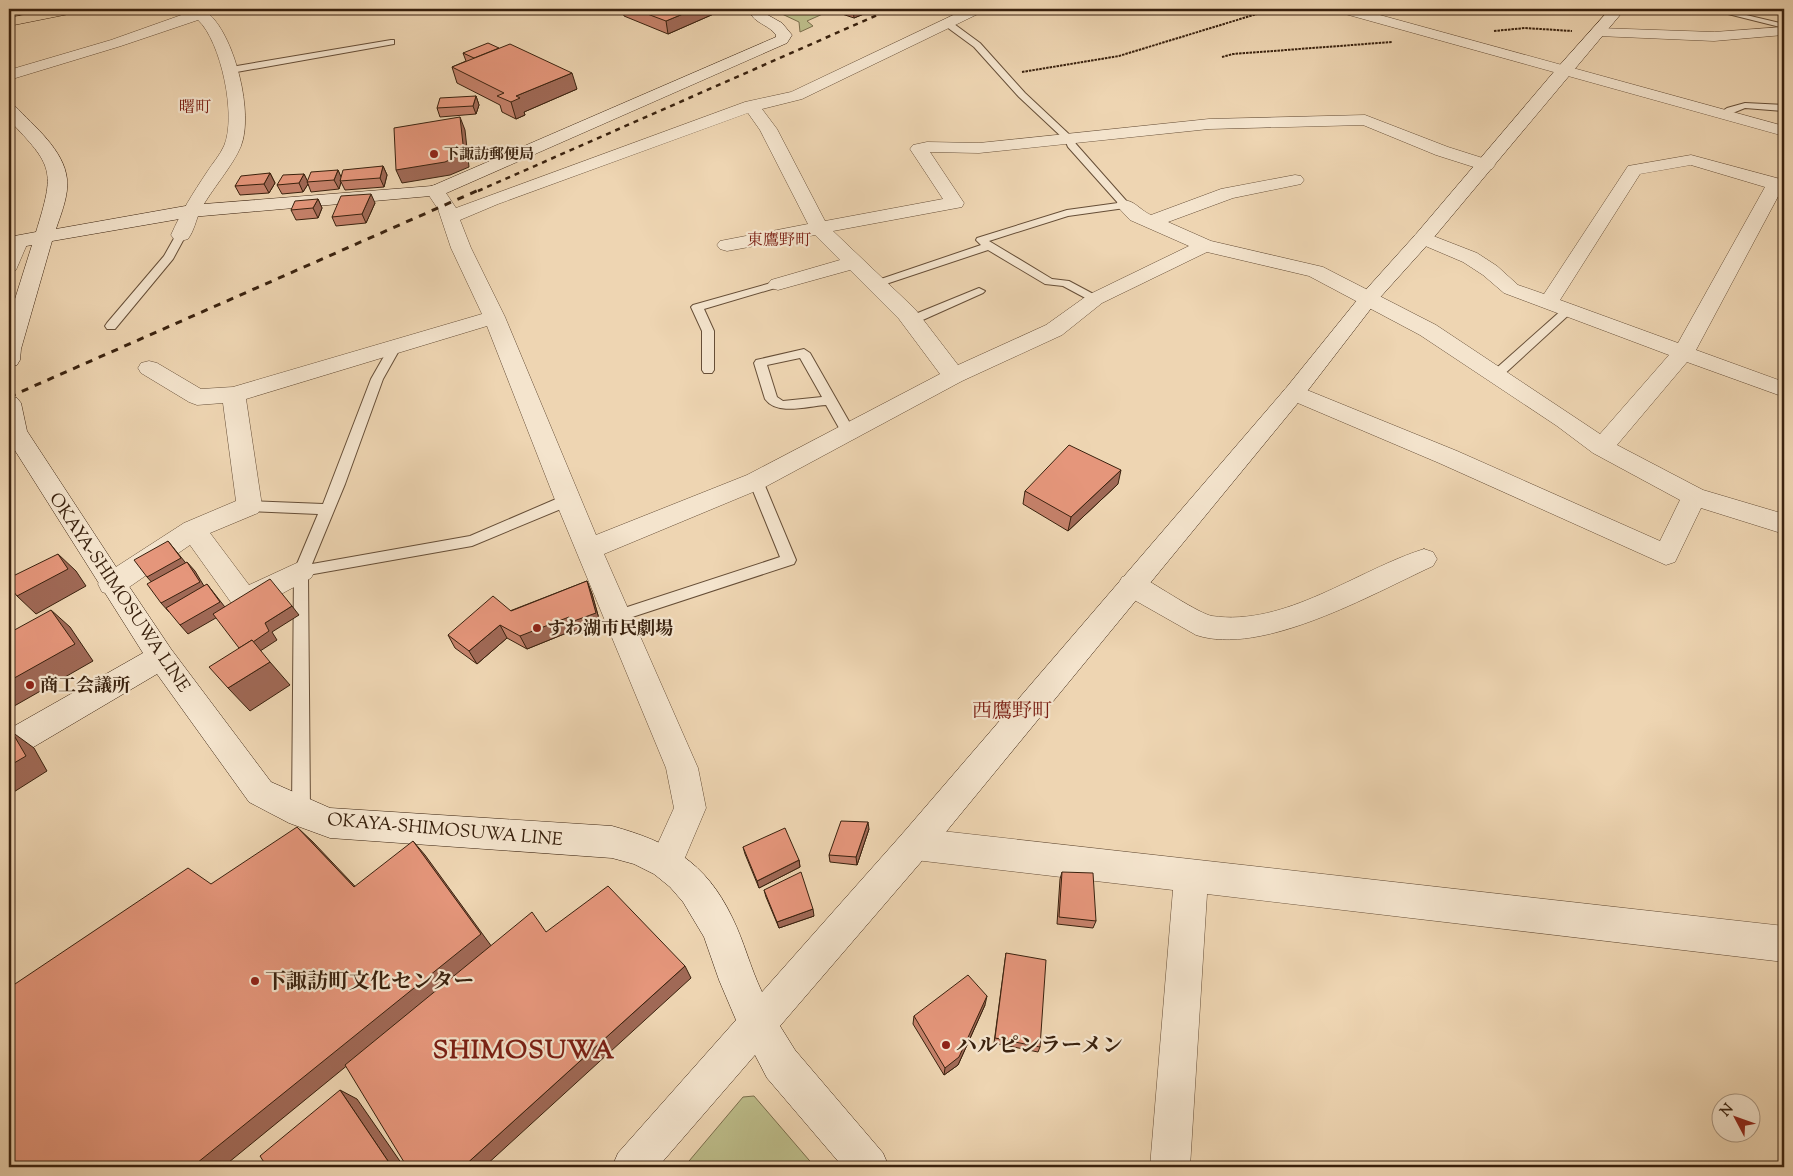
<svg xmlns="http://www.w3.org/2000/svg" width="1793" height="1176" viewBox="0 0 1793 1176" font-family="'Sorts Mill Goudy','Noto Serif JP',serif">
<rect width="100%" height="100%" fill="#eed5b2"/>
<filter id="stains"><feTurbulence type="fractalNoise" baseFrequency=".004" numOctaves="4"/><feColorMatrix values="0 0 0 0 .2 0 0 0 0 .09 0 0 0 0 .02 0 0 0 .5 -.17"/></filter>
<radialGradient id="worn" r=".72"><stop offset=".6" stop-color="#630" stop-opacity="0"/><stop offset="1" stop-color="#630" stop-opacity=".3"/></radialGradient>
<!-- green -->
<g fill="#bcbc89" stroke="#7a6e4c">
<path d="M783,9H834L807,21L813,26L800,32L799,22L782,14Z"/>
<path d="M754,1096L815,1167H684L743,1097Z"/>
</g>
<g fill="none" stroke-linecap="round" stroke-linejoin="round">
<defs>
<g id="lane">
<path d="M1708,9H1721L1784,24V28Z"/>
<path d="M944,21H950L980,43L1025,93L1072,137L1076,144L1130,205L1125,208L1068,216L989,241L1052,279L1069,281L1099,297L1101,299L1099,301H1091L1063,286L1045,284L988,250L880,286L876,287L870,284L872,282L981,245L976,240L977,238L1067,210L1118,203L1068,147L1065,140L1019,97L974,47L944,25Z"/>
<path d="M391,40H394V44L231,73L227,70L231,67Z"/>
<path d="M1745,103L1784,105V111L1745,108L1723,117L1718,114L1727,108Z"/>
<path d="M181,232L186,235L173,259L115,329H107L105,326L107,323L164,256L177,233Z"/>
<path d="M778,281L782,282L784,284L782,286L704,309L714,331V370L712,373H704L702,370V331L691,307L693,305Z"/>
<path d="M979,288L985,291L983,293L916,323H908L906,320L908,317Z"/>
<path d="M1568,307L1574,310L1572,312L1500,378H1492L1490,375L1492,372L1564,308Z"/>
<path d="M395,343L401,347L383,379L345,484L312,564L470,536L563,496H573L575,500L573,504L472,546L308,575L310,812L307,818L301,820L295,818L292,812L294,571L318,514L249,511L244,510L242,506L244,502L249,501L323,504L371,379L391,344Z"/>
<path d="M804,349L810,353L855,432L853,435H843L826,405C808,406 777,416 765,399L754,363L756,360ZM800,358L822,397L783,401L777,397L767,365Z"/>
<path d="M756,476L761,478L763,481L796,560L794,564L617,622L612,620L609,616L612,612L780,557L749,481L751,478Z"/>
</g>
<g id="street">
<path d="M27,9H41L44,16L42,19H32Z"/>
<path d="M183,9L218,10L210,15C235,38 254,114 241,146C233,166 211,190 200,211C196,220 194,231 188,239L181,241L174,239L171,235C181,212 193,193 207,172C212,164 220,155 224,146C237,117 221,41 198,20L121,46L9,80V70L111,40L187,13Z"/>
<path d="M966,9H984L982,12L802,99L762,109L777,129L825,221L943,199L910,149L913,145L927,142L979,143L1209,119L1365,115L1448,147L1492,161L1495,165L1492,169L1486,170L1480,169L1436,155L1363,125L1209,129L979,153L930,152L964,203L962,207L833,231L915,309L958,365L1046,325L1088,295L1189,246L1130,220L1116,205L1118,201C1133,197 1139,210 1151,215L1221,189L1295,175L1301,176L1304,180L1301,184L1233,198L1168,222L1211,241L1323,267L1436,325L1600,434L1669,355L1504,293L1483,275L1463,262L1416,242L1413,238L1416,234L1423,232L1477,253L1497,266L1518,285L1544,294L1628,166L1691,155L1784,180V191H1781L1696,350L1784,382V397L1687,362L1617,445L1703,490L1784,514V534L1701,508L1675,562L1666,565L1439,463L1286,398L1282,393L1286,388L1294,385L1302,388L1457,451L1660,541L1680,500L1593,453L1557,426L1420,335L1309,276L1207,252L1102,303L1062,335L962,381L765,487L604,554L698,768L706,808L678,874L666,879L654,874L649,863L674,808L666,768L555,500L487,326L246,399L262,506L258,513L210,533L249,585L301,561L311,564L315,571L311,578L255,608L245,611L235,608L190,545L122,592L112,595L102,592L98,584L102,576L184,523L236,501L223,403L197,405L189,402L141,373L138,368L141,363L149,361L157,363L201,389L233,387L482,314L451,248L438,209L426,191L428,187L435,185L442,187L456,208L745,102L791,92ZM748,113L760,130L808,224L720,241L717,245L720,249L727,251L815,235L840,260L771,280L768,284L771,288L778,290L850,270L899,319L940,374L747,475L596,535L505,317L471,248L460,220L498,204ZM1691,165L1765,187L1678,343L1560,300L1640,174Z"/>
<path d="M1336,9H1358L1784,126V136L1338,12Z"/>
<path d="M1784,27V35L1714,41L1598,36L1593,35L1591,32L1593,29L1598,28L1714,32Z"/>
<path d="M18,236L25,238L28,242L16,270L9,272V241L11,238Z"/>
<path d="M1424,549L1433,552L1437,559L1433,566C1372,594 1262,657 1196,635L1122,593L1118,585L1122,577L1132,574L1142,577C1156,585 1200,614 1212,616C1285,627 1357,570 1424,549Z"/>
<path d="M915,828L1784,926V962L1207,894L1190,1167H1150L1173,890L915,860L903,855L898,844L903,833Z"/>
</g>
<g id="secondary">
<path d="M754,9H770L766,14L782,23L792,35L787,43L442,195L191,217L52,241L21,349L20,360L17,365L9,367V318L32,245L9,249V237L36,232C55,170 54,167 9,120V105L15,106C34,126 64,150 67,179C69,195 61,214 56,229L191,205L432,186L776,37V35C770,26 758,24 752,16Z"/>
<path d="M1610,9H1625L1430,242L1376,302L1302,398L927,855L780,1026L795,1050L883,1153L889,1167H843L767,1078L755,1055L658,1167H612L618,1153L736,1020L719,980L704,937L683,902L670,887L654,874L634,864L612,858L330,838L289,823L249,802L157,674L20,755L9,759V729L143,653L9,441V395L17,398L21,403L27,431L122,576L171,649L271,782L330,808L612,826C669,842 705,861 732,917C744,941 750,967 762,992L903,833L1286,388L1362,294L1416,234L1558,67Z"/>
</g>
<path id="highway" d="M53,9H81L79,12L9,26V18Z"/>
</defs>
<!-- lane casing -->
<use href="#lane" stroke="#664e37" stroke-width="2"/>
<!-- street casing -->
<use href="#street" stroke="#664e37" stroke-width="1"/>
<!-- secondary casing -->
<use href="#secondary" stroke="#39210e" stroke-width="1"/>
<!-- highway casing -->
<use href="#highway" stroke="#39210e" stroke-width="1"/>
<!-- path -->
<g stroke="#39210e" stroke-width="2" stroke-dasharray="2.5 1" stroke-linecap="butt">
<path d="M1494,31L1525,28L1572,31"/>
<path d="M1222,57L1233,54L1392,42"/>
<path d="M1022,72L1119,56L1273,9"/>
</g>
<!-- lane -->
<use href="#lane" fill="#f4e4cd" fill-rule="evenodd"/>
<!-- street -->
<use href="#street" fill="#f4e4cd" fill-rule="evenodd"/>
<!-- secondary -->
<use href="#secondary" fill="#f4e4cd" fill-rule="evenodd"/>
<!-- highway -->
<use href="#highway" fill="#eed5b2" fill-rule="evenodd"/>
<!-- rail-far1 -->
<path stroke="#39210e" stroke-width="2.5" stroke-dasharray="5 5" stroke-linecap="butt" d="M478,191L891,9"/>
<!-- rail -->
<path stroke="#39210e" stroke-width="3" stroke-dasharray="7 7" stroke-linecap="butt" d="M9,397L481,189"/>
</g>
<!-- wall -->
<g fill="#c5816a" stroke="#39210e">
<path d="M605,9H725L668,34L624,16L622,9L614,12Z"/>
<path d="M842,9H876L854,18L842,14Z"/>
<path d="M463,53L577,89L524,112L525,115L516,119L502,112L500,105L457,83L452,67L466,61Z"/>
<path d="M476,96L479,105L476,114L440,117L437,108Z"/>
<path d="M383,166L387,175L384,187L345,190L341,182L339,189L311,192L308,184L303,192L282,194L277,185L304,174L307,181L338,170L341,178Z"/>
<path d="M270,173L275,183L269,193L240,195L235,186Z"/>
<path d="M318,199L322,208L318,218L296,220L291,210Z"/>
<path d="M375,203L366,223L336,226L332,217Z"/>
<path d="M1118,484L1068,531L1023,504L1025,491Z"/>
<path d="M587,581L592,594L601,626L576,635L574,630L527,649L507,638L477,664L455,648L448,635Z"/>
<path d="M869,829L857,865L830,862L829,855Z"/>
<path d="M743,847L799,860L800,867L759,888L745,854Z"/>
<path d="M1062,872L1096,921L1093,928L1057,924L1060,879Z"/>
<path d="M764,890L814,916L779,928L766,897Z"/>
<path d="M1006,953L1040,1047L1038,1052L994,1043L1005,960Z"/>
<path d="M985,1005L958,1065L944,1075L913,1024L914,1016Z"/>
</g>
<!-- shaded-wall -->
<g fill="#a06956" stroke="#39210e">
<path d="M613,9H622L614,12Z"/>
<path d="M695,9H725L668,34L666,21Z"/>
<path d="M853,9H876L854,18Z"/>
<path d="M572,73L577,89L524,112L525,115L516,119L511,102L516,96Z"/>
<path d="M476,96L479,105L476,114L473,106Z"/>
<path d="M460,117L465,130L469,167L450,175L402,183L396,170Z"/>
<path d="M383,166L387,175L384,187L380,178Z"/>
<path d="M338,170L342,179L340,181L341,182L339,189L334,180Z"/>
<path d="M270,173L275,183L269,193L264,184Z"/>
<path d="M304,174L308,182H307L308,184L303,192L299,183Z"/>
<path d="M371,194L375,203L366,223L362,214Z"/>
<path d="M318,199L322,208L318,218L313,208Z"/>
<path d="M1121,470L1118,484L1068,531L1071,517Z"/>
<path d="M168,541L189,567L155,586L147,577Z"/>
<path d="M58,554L76,571L86,586L36,614L17,596Z"/>
<path d="M187,562L195,571L207,591L169,612L161,603Z"/>
<path d="M587,581L592,594L601,626L576,635L574,630L527,649L520,636Z"/>
<path d="M207,584L228,611L188,634L180,625Z"/>
<path d="M292,606L299,615L272,632L277,640L248,659L241,650L265,623Z"/>
<path d="M51,610L70,627L93,661L9,709V681Z"/>
<path d="M500,625L507,638L477,664L469,651Z"/>
<path d="M270,662L290,685L250,711L228,688Z"/>
<path d="M12,732L34,748L47,771L9,795V766Z"/>
<path d="M868,822L869,829L857,865L856,857Z"/>
<path d="M297,827L313,842L369,901L354,887Z"/>
<path d="M413,841L425,855L492,947L223,1167H192Z"/>
<path d="M799,860L800,867L759,888L757,881Z"/>
<path d="M813,909L814,916L779,928L777,922Z"/>
<path d="M685,966L691,978L484,1167H463Z"/>
<path d="M987,996L985,1005L958,1065L944,1075L945,1068Z"/>
<path d="M340,1090L357,1099L404,1167H392Z"/>
</g>
<!-- building -->
<g fill="#e5967b" stroke="#39210e">
<path d="M634,9H695L666,21Z"/>
<path d="M488,43L499,48L474,58L463,53Z"/>
<path d="M510,44L572,73L516,96L520,98L511,102L497,96L504,93L452,67Z"/>
<path d="M476,96L473,106L437,108L440,98Z"/>
<path d="M460,117L464,153L445,162L396,170L394,128Z"/>
<path d="M383,166L380,178L340,181L343,170Z"/>
<path d="M338,170L334,180L307,182L311,172Z"/>
<path d="M270,173L264,184L235,186L241,176Z"/>
<path d="M304,174L299,183L277,185L283,175Z"/>
<path d="M371,194L362,214L332,217L341,196Z"/>
<path d="M318,199L313,208L291,210L295,201Z"/>
<path d="M1069,445L1121,470L1071,517L1025,491Z"/>
<path d="M168,541L181,558L147,577L134,560Z"/>
<path d="M58,554L68,569L17,596L9,586V578Z"/>
<path d="M187,562L200,582L161,603L147,584Z"/>
<path d="M270,579L292,606L265,623L269,631L253,642L252,640L239,648L213,614Z"/>
<path d="M587,581L596,613L571,622L569,617L520,636L500,625L469,651L448,635L493,596L511,611Z"/>
<path d="M207,584L220,602L180,625L166,608Z"/>
<path d="M51,610L75,644L9,681V633Z"/>
<path d="M252,640L270,662L228,688L209,667Z"/>
<path d="M12,732L26,756L9,766V734Z"/>
<path d="M841,821L868,822L856,857L829,855Z"/>
<path d="M297,827L354,887L413,841L481,934L192,1167H9V988L188,868L211,884Z"/>
<path d="M785,828L799,860L757,881L743,847Z"/>
<path d="M801,872L813,909L777,922L764,890Z"/>
<path d="M1062,872L1093,873L1096,921L1059,917Z"/>
<path d="M608,886L685,966L463,1167H407L345,1065L532,912L546,932Z"/>
<path d="M1006,953L1046,960L1040,1047L995,1038Z"/>
<path d="M968,975L987,996L959,1057L945,1068L914,1016Z"/>
<path d="M340,1090L392,1167H267L260,1156Z"/>
</g>
<!-- markers -->
<g fill="#8f2418" stroke="#f4e4cd" stroke-width="2">
<circle cx="434" cy="154" r="5"/>
<circle cx="537" cy="628" r="5"/>
<circle cx="30" cy="685" r="5"/>
<circle cx="255" cy="981" r="5"/>
<circle cx="946" cy="1045" r="5"/>
</g>
<g text-anchor="middle" stroke-width="4.5" stroke-linejoin="round" paint-order="stroke">
<!-- far-poi labels -->
<g font-size="15" font-weight="bold" fill="#39210e" stroke="#f4e4cd" text-anchor="start">
<text x="444" y="159">下諏訪郵便局</text>
</g>
<!-- far-quarter labels -->
<g font-size="16" fill="#7a1f14" stroke="#f4e4cd">
<text x="195" y="112">曙町</text>
<text x="779" y="245">東鷹野町</text>
</g>
<!-- street labels -->
<g font-size="18" fill="#39210e" stroke="#f4e4cd">
<text transform="translate(120 592) rotate(56)" y="6">OKAYA-SHIMOSUWA LINE</text>
<text transform="translate(445 829) rotate(5)" y="6">OKAYA-SHIMOSUWA LINE</text>
</g>
<!-- poi labels -->
<g font-size="18" font-weight="bold" fill="#39210e" stroke="#f4e4cd" text-anchor="start">
<text x="547" y="634">すわ湖市民劇場</text>
<text x="40" y="691">商工会議所</text>
</g>
<!-- quarter labels -->
<g font-size="20" fill="#7a1f14" stroke="#f4e4cd">
<text x="1012" y="717">西鷹野町</text>
</g>
<!-- near-poi labels -->
<g font-size="21" font-weight="bold" fill="#39210e" stroke="#f4e4cd" text-anchor="start">
<text x="265" y="988">下諏訪町文化センター</text>
<text x="956" y="1052">ハルピンラーメン</text>
</g>
<!-- near-district labels -->
<g font-size="26" font-weight="bold" letter-spacing="1" fill="#7a1f14" stroke="#f4e4cd">
<text x="524" y="1058">SHIMOSUWA</text>
</g>
</g>
<!-- margin -->
<rect width="1793" height="1176" fill="none" stroke="#eed5b2" stroke-width="30"/>
<rect x="10" y="10" width="1773" height="1156" fill="none" stroke="#39210e" stroke-width="2.5"/>
<rect x="15" y="15" width="1763" height="1146" fill="none" stroke="#39210e"/>
<!-- north arrow -->
<g transform="translate(1736 1118) rotate(311)"><circle r="24" fill="#f4e4cd" stroke="#a99681"/>
<path d="M0-4L9 19L0 12L-9 19Z" fill="#8f2418"/>
<text y="-8" font-size="14" font-weight="bold" text-anchor="middle" fill="#39210e">N</text>
</g>
<rect width="100%" height="100%" filter="url(#stains)"/>
<rect width="100%" height="100%" fill="url(#worn)"/>
</svg>
